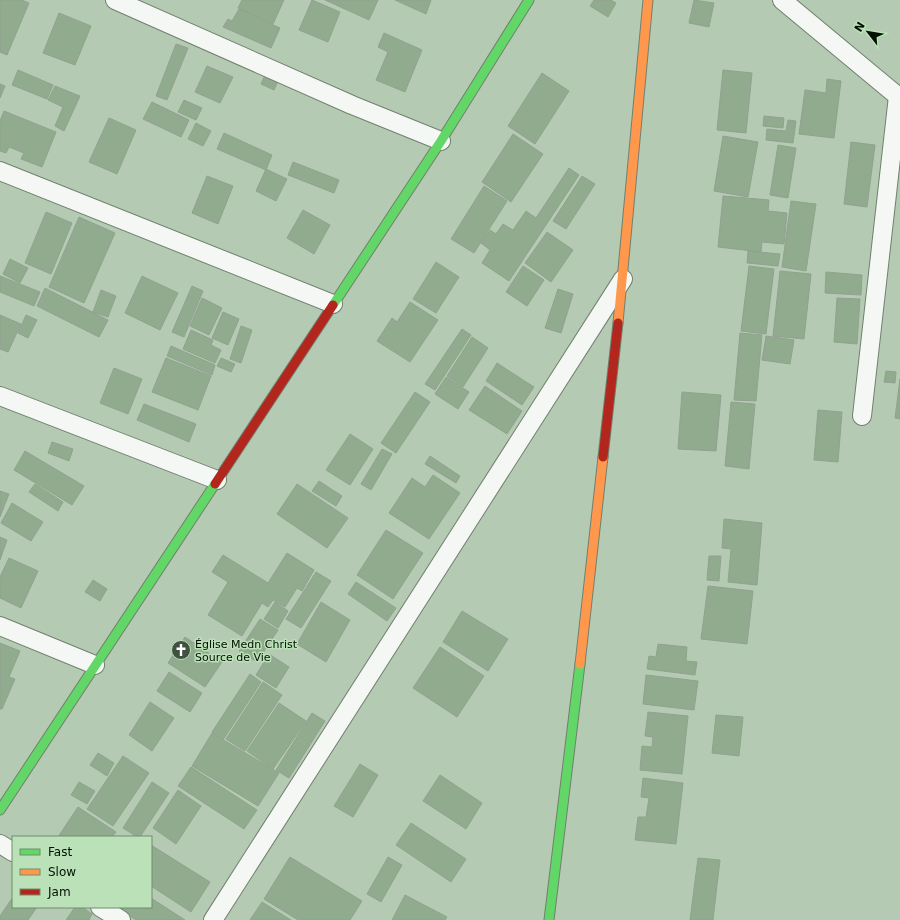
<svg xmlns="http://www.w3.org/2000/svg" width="900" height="920" viewBox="0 0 900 920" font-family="'DejaVu Sans',sans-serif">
<rect width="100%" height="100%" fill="#b5cab3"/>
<!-- building -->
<g fill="#90ab8e" stroke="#91a290">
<path d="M0,0H22L29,3L7,55L0,52Z"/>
<path d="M242,0H284L273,24L238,8Z"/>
<path d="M312,0L340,12L328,42L299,30Z"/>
<path d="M325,0H378L369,20Z"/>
<path d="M395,0H431L426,14Z"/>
<path d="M594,0H611L616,3L608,17L590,6Z"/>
<path d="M694,0L714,3L709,27L689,23Z"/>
<path d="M239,9L280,28L271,48L223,27L228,19L232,21Z"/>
<path d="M59,13L91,26L75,65L43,53Z"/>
<path d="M384,33L422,50L405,92L376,80L388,52L378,47Z"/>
<path d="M176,44L188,48L167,100L156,96Z"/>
<path d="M207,66L233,77L220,103L195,92Z"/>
<path d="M18,70L53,85L47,99L12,85Z"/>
<path d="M723,70L752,73L746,133L717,130Z"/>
<path d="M542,73L569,91L535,144L508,126Z"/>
<path d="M265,75L278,81L274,90L261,84Z"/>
<path d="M827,79L841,81L834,138L799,134L805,90L826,93Z"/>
<path d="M0,84L5,86L0,98Z"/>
<path d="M55,86L80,96L64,131L55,126L63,107L48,100Z"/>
<path d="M184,100L202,108L196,120L178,112Z"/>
<path d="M152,102L189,120L181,137L143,119Z"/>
<path d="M4,111L56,132L42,167L21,159L24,153L9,147L6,153L0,151V121Z"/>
<path d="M764,116L784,118L783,128L763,126Z"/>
<path d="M109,118L136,130L117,174L89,162Z"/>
<path d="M788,120L796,121L793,143L766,140L767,129L786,131Z"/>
<path d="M196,123L211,131L203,146L188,139Z"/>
<path d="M224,133L272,155L266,170L217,149Z"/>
<path d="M513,134L543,154L511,202L482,182Z"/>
<path d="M723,136L758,142L748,197L714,191Z"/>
<path d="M851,142L875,145L867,207L844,204Z"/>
<path d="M778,145L796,148L788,198L770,195Z"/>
<path d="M293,162L339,180L334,193L288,175Z"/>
<path d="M569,168L579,175L509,281L482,263L490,250L481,243L490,230L496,234L503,224L513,230L526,211L536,218Z"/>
<path d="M266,169L287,179L276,201L256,191Z"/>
<path d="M207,176L233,186L218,224L192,213Z"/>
<path d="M582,176L595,184L566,229L553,221Z"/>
<path d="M484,186L507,201L474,253L451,239Z"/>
<path d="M723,196L769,200L768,211L787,213L784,244L762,242L761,252L718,247Z"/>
<path d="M791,201L816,204L806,271L782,267Z"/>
<path d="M303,210L330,225L314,254L287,238Z"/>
<path d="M46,212L72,223L51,274L25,263Z"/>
<path d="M79,217L115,233L84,303L49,287Z"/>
<path d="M547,232L573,250L551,282L525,263Z"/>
<path d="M748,251L780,254L778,266L747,263Z"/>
<path d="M10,259L28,268L20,283L3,274Z"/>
<path d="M436,262L459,277L436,313L413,299Z"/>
<path d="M523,266L544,280L527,306L506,292Z"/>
<path d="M749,266L774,269L766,334L741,331Z"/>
<path d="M780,271L811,274L804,339L773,336Z"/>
<path d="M826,272L862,275L861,295L825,293Z"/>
<path d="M0,276L40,292L34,306L0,292Z"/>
<path d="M142,276L178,293L160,330L125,313Z"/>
<path d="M192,286L203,291L184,337L172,332Z"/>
<path d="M45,288L108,320L99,337L37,306Z"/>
<path d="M558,289L573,294L561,333L545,328Z"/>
<path d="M101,290L116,296L108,317L93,312Z"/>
<path d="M202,298L222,308L209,335L190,326Z"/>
<path d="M837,298L860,299L857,344L834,342Z"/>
<path d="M410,302L438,320L410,362L377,341L392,318L397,322Z"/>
<path d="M223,312L239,319L228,345L212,338Z"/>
<path d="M0,315L21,324L8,352L0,349Z"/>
<path d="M26,315L37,320L28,338L18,333Z"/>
<path d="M241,326L252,330L241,363L230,359Z"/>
<path d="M462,329L471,335L435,390L425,384Z"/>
<path d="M191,330L213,340L211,345L221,350L215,363L183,349Z"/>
<path d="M740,333L762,335L756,401L734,400Z"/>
<path d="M766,336L794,340L790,364L762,360Z"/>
<path d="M472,337L488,348L463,387L447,376Z"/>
<path d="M171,346L215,365L212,375L167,356Z"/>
<path d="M166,358L211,376L198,410L152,392Z"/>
<path d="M221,358L235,364L231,372L217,366Z"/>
<path d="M497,363L534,387L522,405L486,381Z"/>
<path d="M114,368L142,379L128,414L100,403Z"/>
<path d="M886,371L896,372L895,383L884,382Z"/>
<path d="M446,377L469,392L458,409L435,394Z"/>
<path d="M900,379V419L895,418Z"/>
<path d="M485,386L522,411L507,434L469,410Z"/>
<path d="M415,392L430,402L396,453L381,443Z"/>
<path d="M682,392L721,395L716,451L678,449Z"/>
<path d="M731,402L755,404L749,469L725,466Z"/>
<path d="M144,404L196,424L189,442L137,420Z"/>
<path d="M818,410L842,412L838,462L814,460Z"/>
<path d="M350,434L373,449L350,485L326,470Z"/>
<path d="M52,442L73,449L69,461L48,453Z"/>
<path d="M382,449L392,454L371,490L361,484Z"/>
<path d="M25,451L84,486L72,505L14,470Z"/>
<path d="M430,456L460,476L456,483L425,464Z"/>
<path d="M433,475L460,493L429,539L389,513L412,478L425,487Z"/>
<path d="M319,481L342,496L336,506L312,491Z"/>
<path d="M35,484L63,502L58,511L29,492Z"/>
<path d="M297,484L348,518L327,548L277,514Z"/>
<path d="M0,491L9,494L0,517Z"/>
<path d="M12,503L43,522L31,541L1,523Z"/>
<path d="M724,519L762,523L757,585L728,582L731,549L722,548Z"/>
<path d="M386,530L423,553L393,599L357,575Z"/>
<path d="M0,537L7,540L0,560Z"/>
<path d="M287,553L314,570L302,591L297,588L285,607L273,600L268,607L262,603L242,636L208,615L228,582L212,572L223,555L268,583Z"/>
<path d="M709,556H721L719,581L707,580Z"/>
<path d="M9,558L38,571L21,608L0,598V577Z"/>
<path d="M316,572L331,581L301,628L286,619Z"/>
<path d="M93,580L107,589L100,601L85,592Z"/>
<path d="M356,582L396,608L387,621L348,594Z"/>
<path d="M708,586L753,591L747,644L701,639Z"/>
<path d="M275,602L288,611L278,628L264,619Z"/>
<path d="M321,602L350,620L326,662L297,644Z"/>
<path d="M462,611L508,639L488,671L443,642Z"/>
<path d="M260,619L278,630L257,662L239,651Z"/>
<path d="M185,637L222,662L205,687L168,663Z"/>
<path d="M0,643L20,651L9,677L15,679L2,709H0Z"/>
<path d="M658,644L687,647L686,661L697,662L695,675L647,669L649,656L656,657Z"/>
<path d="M440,647L484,676L457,717L413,688Z"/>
<path d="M269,654L289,667L276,688L256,675Z"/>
<path d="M169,672L202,693L190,712L157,691Z"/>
<path d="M250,674L261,682L223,740L212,732Z"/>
<path d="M646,675L698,681L694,710L643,704Z"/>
<path d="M263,682L282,695L245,751L226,739Z"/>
<path d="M150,702L174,718L152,751L129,735Z"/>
<path d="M279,703L306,721L273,769L247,751Z"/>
<path d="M648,712L688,716L682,774L640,770L642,746L652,747L653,737L645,736Z"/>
<path d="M312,713L325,721L289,778L276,770Z"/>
<path d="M716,715L743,717L739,756L712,753Z"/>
<path d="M212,733L279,773L258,806L192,766Z"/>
<path d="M98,753L114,763L107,776L90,765Z"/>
<path d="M123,756L149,773L113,826L87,809Z"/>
<path d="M360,764L378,775L353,817L334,806Z"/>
<path d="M191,767L257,810L244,829L178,786Z"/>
<path d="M440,775L482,803L466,829L423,801Z"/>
<path d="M643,778L683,783L676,844L635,840L638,817H646L649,798L641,797Z"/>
<path d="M79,782L95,791L87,804L71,795Z"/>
<path d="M152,782L169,793L140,837H137L123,828Z"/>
<path d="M178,790L201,806L176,844L153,828Z"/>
<path d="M78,807L116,832L112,837H58Z"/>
<path d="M411,823L466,859L451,882L396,845Z"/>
<path d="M151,845L210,882L191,912L151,886Z"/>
<path d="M290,857L362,901L350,920H298L264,899Z"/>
<path d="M388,857L402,865L381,902L367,894Z"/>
<path d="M698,858L720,860L713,920H690Z"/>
<path d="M405,895L447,917L445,920H392Z"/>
<path d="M13,897V907H37L28,920H0V916Z"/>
<path d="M151,898L185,920H136L116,907H151Z"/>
<path d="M262,902L291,920H250Z"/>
<path d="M75,907H82L92,914L89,920H66Z"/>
</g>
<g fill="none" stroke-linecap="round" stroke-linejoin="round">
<defs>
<g id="street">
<path d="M115,0L352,105L441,141"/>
<path d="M782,0L900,98"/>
<path d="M0,171L333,304"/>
<path d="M0,396L217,480"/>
<path d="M862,416L898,96"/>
<path d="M0,626L95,665"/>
<path d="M0,844L13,852"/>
<path d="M100,907L121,920"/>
<path d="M213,920L623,279"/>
</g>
<g id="fast">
<path d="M333,305L441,141L529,0"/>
<path d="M0,810L215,484"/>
<path d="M549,920L580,664"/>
</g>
<g id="slow">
<path d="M618,323L648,0"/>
<path d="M580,664L603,457"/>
</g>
<g id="jam">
<path d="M603,457L618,323"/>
<path d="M215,484L333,305"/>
</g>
</defs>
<!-- street casing -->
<use href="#street" stroke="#70806e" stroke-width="20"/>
<!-- fast casing -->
<use href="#fast" stroke="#70806e" stroke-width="11"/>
<!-- slow casing -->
<use href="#slow" stroke="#70806e" stroke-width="11"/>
<!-- jam casing -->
<use href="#jam" stroke="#70806e" stroke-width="11"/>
<!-- street -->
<use href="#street" stroke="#f4f7f4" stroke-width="18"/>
<!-- fast -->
<use href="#fast" stroke="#63d668" stroke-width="9"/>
<!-- slow -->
<use href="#slow" stroke="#ff974d" stroke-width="9"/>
<!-- jam -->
<use href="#jam" stroke="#b3261e" stroke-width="9"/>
</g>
<!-- icons -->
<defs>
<symbol id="church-disc" viewBox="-11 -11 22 22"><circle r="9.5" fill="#425041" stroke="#bae1b7"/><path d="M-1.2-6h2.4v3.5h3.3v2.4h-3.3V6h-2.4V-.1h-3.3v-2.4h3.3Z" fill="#fff"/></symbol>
</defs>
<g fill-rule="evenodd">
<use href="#church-disc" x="170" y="639" width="22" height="22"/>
</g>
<g text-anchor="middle" stroke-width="3" stroke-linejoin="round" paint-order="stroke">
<!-- poi labels -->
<g font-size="11" fill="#040f03" stroke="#bae1b7" text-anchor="start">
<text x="195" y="648">Église Medn Christ<tspan x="195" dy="13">Source de Vie</tspan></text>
</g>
</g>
<!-- legend -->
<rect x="12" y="836" width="140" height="72" fill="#bae1b7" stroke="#718d6f"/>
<rect x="20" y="849" width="20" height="6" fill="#63d668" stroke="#718d6f"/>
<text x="48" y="856" font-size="12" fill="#040f03">Fast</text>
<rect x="20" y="869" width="20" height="6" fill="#ff974d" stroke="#718d6f"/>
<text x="48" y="876" font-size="12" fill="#040f03">Slow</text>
<rect x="20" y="889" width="20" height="6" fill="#b3261e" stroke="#718d6f"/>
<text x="48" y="896" font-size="12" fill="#040f03">Jam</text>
<!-- north arrow -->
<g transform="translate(868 32) rotate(301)" stroke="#bae1b7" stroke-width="3" paint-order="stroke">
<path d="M0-3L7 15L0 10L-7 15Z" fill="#040f03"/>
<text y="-6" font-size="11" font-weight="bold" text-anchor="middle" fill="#040f03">N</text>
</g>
</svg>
